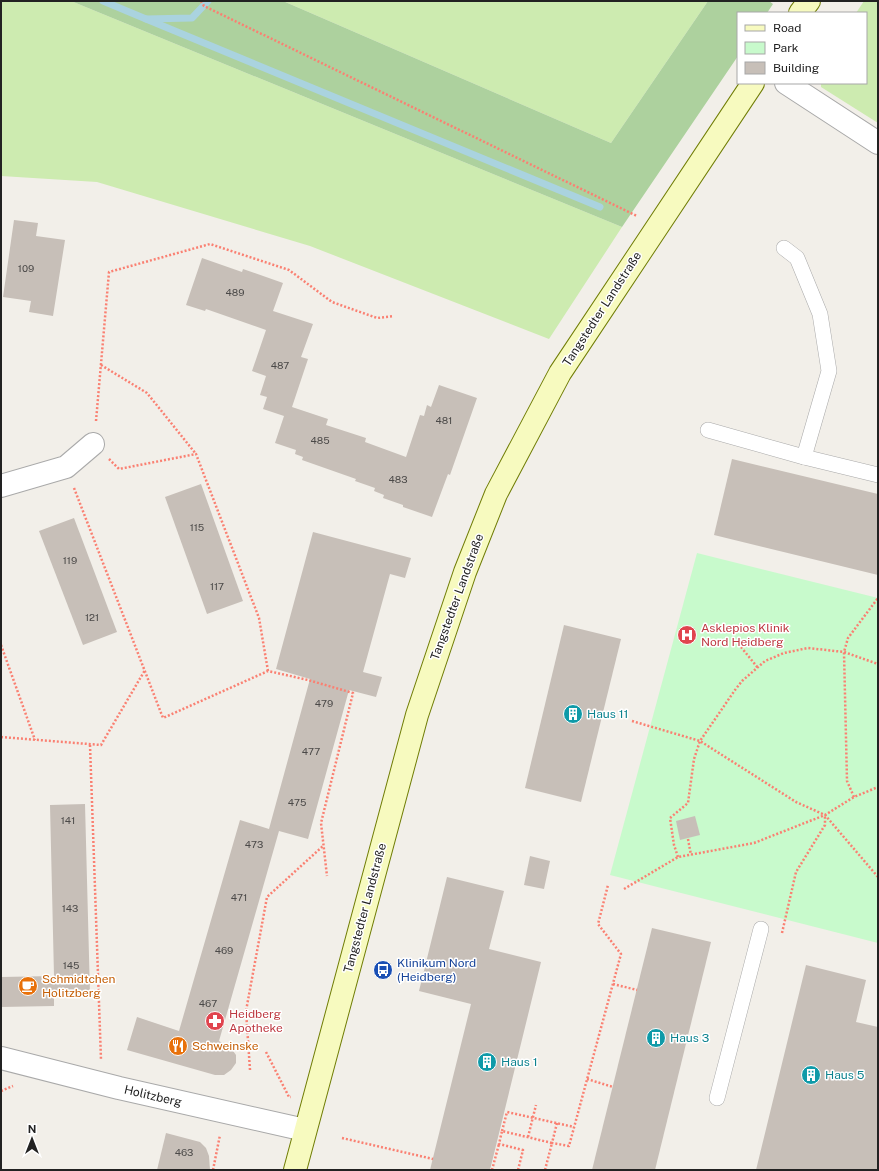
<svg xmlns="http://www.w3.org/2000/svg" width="879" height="1171" viewBox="0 0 879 1171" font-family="'Public Sans',sans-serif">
<rect width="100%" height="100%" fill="#f2efe9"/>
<!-- grass -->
<g fill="#cdebb0">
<path d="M1,1H71L622,227L549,339L310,246L97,182L1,176Z"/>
<path d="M283,1H708L611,143Z"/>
<path d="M864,1H878V123L821,87V83H866V13H856Z"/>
</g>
<!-- forest -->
<path fill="#add19e" d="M71,1H283L611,143L708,1H769L773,4L767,13H738V56L622,227Z"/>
<!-- park -->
<path fill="#c8facc" d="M697,553L878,598V943L610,875Z"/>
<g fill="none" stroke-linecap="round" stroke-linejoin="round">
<!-- stream -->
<g stroke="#aad3df" stroke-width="7">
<path d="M103,1L146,19L192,18L208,1"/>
<path d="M146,19L600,207"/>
</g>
</g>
<!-- building -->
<g fill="#c7bfb8">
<path d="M14,220L38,223L36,236L65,240L53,316L29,312L31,301L3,297Z"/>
<path d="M202,258L242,272L243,269L283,283L273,311L313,324L301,357L308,359L292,407L328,419L326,425L366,438L365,442L406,457L420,415L424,416L427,405L431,407L439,385L477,398L450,475L448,474L432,517L403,507V505L383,498L384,495L374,491L375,488L355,481L356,479L302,460L303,457L295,454L296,450L275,443L284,416L263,409L267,397L260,395L266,376L252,371L266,330L206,309L205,311L186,305Z"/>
<path d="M732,459L878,494V575L714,535Z"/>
<path d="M201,484L243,601L207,614L165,497Z"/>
<path d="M74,518L117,632L83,645L39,531Z"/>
<path d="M313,532L411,558L405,578L390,574L363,672L382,677L376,697L349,690L308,839L279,831L219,1041L231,1048L236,1055V1063L231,1070L224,1075H215L127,1050L137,1017L179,1031L240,820L269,829L310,679L276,669Z"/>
<path d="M564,625L621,639L581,802L525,788Z"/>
<path d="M85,804L90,994L54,995V1006L1,1007V977L54,976L50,805Z"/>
<path d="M695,816L700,835L680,840L676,821Z"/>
<path d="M530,856L550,861L544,889L524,885Z"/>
<path d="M447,877L504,891L489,949L541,962L490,1170H430L471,1004L419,991Z"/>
<path d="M652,928L711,942L655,1170H592Z"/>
<path d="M806,965L866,980L856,1022L878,1027V1170H756Z"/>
<path d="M166,1133L200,1142L206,1148L209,1156L210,1170H157Z"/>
</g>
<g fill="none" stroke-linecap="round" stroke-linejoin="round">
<defs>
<g id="lane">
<path d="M784,248L797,258L820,314L829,371L804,457"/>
<path d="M708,430L804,457L878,475"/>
<path d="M717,1098L761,929"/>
</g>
<g id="street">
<path d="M786,83L878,143"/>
<path d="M1,486L66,467L93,444"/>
<path d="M1,1058L119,1088L305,1130"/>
</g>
<g id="secondary">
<path d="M800,13L809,1"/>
<path d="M295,1170L417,715L465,572L496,494L560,373L753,83"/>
</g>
</defs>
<!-- lane casing -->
<use href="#lane" stroke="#a9a9a9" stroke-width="16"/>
<!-- street casing -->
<use href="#street" stroke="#a9a9a9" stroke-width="24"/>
<!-- secondary casing -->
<use href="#secondary" stroke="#707d05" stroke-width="24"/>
<!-- path -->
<g stroke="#fa8072" stroke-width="2.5" stroke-dasharray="2 2" stroke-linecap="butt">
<path d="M201,1L204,6L637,216"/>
<path d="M101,365L147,393L196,454"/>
<path d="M96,421L109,272L210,244L289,270L332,302L377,318L394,316"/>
<path d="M109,459L119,469L196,454L259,618L268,671"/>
<path d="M74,488L163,718L268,671L308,680L353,693L321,823L327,876"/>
<path d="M1,645L35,740"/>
<path d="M741,647L758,668"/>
<path d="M632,721L700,741L796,802L825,815L878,877"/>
<path d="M1,737L101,745L145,670"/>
<path d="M90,745L101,1060"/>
<path d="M854,797L847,781L844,652L848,638L878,598"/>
<path d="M688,839L691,855"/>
<path d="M678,857L674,845L670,818L688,803L694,759L700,741L735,690L742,681L765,661L784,653L808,648L844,652L878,664"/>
<path d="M624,889L678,857L754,843L825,815L854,797L878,787"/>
<path d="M782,933L796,872L825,825V816"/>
<path d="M613,984L637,990"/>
<path d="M266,1052L289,1097H291"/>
<path d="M250,1070L246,1011L267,897L323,846"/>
<path d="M587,1079L613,1087"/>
<path d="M1,1091L13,1086"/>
<path d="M557,1123L552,1143L569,1146L621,954L598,924L608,885"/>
<path d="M502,1131L507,1112L574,1127"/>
<path d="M528,1137L536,1105"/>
<path d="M342,1138L433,1159"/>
<path d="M213,1170L220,1135"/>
<path d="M492,1170L499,1144"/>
<path d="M518,1170L523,1150L499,1144L502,1131L552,1143L545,1170"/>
</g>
<!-- lane -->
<use href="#lane" stroke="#fff" stroke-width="15"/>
<!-- street -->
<use href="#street" stroke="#fff" stroke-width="22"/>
<!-- secondary -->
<use href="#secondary" stroke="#f7fabf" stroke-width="22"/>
</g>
<!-- icons -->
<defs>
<symbol id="hospital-disc" viewBox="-11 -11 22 22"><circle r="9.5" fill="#e0444e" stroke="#fff"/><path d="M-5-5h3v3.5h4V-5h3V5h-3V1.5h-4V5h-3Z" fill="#fff"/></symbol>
<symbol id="building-disc" viewBox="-11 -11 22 22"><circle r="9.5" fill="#0f9aa8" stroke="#fff"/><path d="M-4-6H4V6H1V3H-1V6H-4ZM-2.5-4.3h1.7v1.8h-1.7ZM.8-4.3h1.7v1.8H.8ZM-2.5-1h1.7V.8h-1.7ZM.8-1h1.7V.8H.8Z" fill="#fff"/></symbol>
<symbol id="bus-disc" viewBox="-11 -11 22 22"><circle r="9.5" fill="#1a4fb4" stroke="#fff"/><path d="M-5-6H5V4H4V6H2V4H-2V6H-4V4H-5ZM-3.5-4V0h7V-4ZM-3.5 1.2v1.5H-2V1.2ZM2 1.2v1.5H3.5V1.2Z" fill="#fff"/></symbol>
<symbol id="cafe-disc" viewBox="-11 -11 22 22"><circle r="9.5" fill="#e8710a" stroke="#fff"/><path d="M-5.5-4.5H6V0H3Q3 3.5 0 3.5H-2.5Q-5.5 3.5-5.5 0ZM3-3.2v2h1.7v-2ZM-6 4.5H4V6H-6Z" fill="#fff"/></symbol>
<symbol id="pharmacy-disc" viewBox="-11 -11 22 22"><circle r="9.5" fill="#e0444e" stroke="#fff"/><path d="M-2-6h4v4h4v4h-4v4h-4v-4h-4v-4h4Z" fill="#fff"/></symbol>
<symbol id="restaurant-disc" viewBox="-11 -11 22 22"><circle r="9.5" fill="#e8710a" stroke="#fff"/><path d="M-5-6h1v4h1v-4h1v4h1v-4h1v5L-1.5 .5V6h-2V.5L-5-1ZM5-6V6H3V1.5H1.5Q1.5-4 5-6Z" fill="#fff"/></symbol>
</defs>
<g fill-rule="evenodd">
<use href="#hospital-disc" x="676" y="624" width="22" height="22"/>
<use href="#building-disc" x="562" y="703" width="22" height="22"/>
<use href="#bus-disc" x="372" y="959" width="22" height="22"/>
<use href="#cafe-disc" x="17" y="975" width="22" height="22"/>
<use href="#pharmacy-disc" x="204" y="1010" width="22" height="22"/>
<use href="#building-disc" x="645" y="1027" width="22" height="22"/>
<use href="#restaurant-disc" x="167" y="1035" width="22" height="22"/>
<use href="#building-disc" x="476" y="1051" width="22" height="22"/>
<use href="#building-disc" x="800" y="1064" width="22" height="22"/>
</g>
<g text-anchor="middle" stroke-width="3" stroke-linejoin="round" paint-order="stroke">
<!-- number labels -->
<g font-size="10" fill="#4b4948">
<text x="26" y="272">109</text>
<text x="235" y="296">489</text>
<text x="280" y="369">487</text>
<text x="444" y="424">481</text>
<text x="320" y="444">485</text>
<text x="398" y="483">483</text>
<text x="197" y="531">115</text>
<text x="70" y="564">119</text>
<text x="217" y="590">117</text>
<text x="92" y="621">121</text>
<text x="324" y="707">479</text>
<text x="311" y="755">477</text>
<text x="297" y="806">475</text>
<text x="68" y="824">141</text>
<text x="254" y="848">473</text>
<text x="239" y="901">471</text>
<text x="70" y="912">143</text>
<text x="224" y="954">469</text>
<text x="71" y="969">145</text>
<text x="208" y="1007">467</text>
<text x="184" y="1156">463</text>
</g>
<!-- street labels -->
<g font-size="12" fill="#222" stroke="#fff">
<text transform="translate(602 309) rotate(-57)" y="4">Tangstedter Landstraße</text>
<text transform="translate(457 597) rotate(-70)" y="4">Tangstedter Landstraße</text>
<text transform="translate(365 908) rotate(-75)" y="4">Tangstedter Landstraße</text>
<text transform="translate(153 1096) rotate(13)" y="4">Holitzberg</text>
</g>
<!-- health labels -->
<g font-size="12" fill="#be3a42" stroke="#fff" text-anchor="start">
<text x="701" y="632">Asklepios Klinik<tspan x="701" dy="14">Nord Heidberg</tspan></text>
<text x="229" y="1018">Heidberg<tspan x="229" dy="14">Apotheke</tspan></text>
</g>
<!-- culture labels -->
<g font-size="12" fill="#0d838f" stroke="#fff" text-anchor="start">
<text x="587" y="718">Haus 11</text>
<text x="670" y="1042">Haus 3</text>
<text x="501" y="1066">Haus 1</text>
<text x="825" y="1079">Haus 5</text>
</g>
<!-- transit labels -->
<g font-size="12" fill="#164399" stroke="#fff" text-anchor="start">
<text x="397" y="967">Klinikum Nord<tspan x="397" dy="14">(Heidberg)</tspan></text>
</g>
<!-- food labels -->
<g font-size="12" fill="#c56008" stroke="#fff" text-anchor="start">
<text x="42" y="983">Schmidtchen<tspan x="42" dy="14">Holitzberg</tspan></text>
<text x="192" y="1050">Schweinske</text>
</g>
</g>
<!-- border -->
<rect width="879" height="1171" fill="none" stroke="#222222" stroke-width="4"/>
<!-- legend -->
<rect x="737" y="12" width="130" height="72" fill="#ffffff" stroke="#a7a7a7"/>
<rect x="745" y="25" width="20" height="6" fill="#f7fabf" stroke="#a7a7a7"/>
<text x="773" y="32" font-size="12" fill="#222222">Road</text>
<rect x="745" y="42" width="20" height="12" fill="#c8facc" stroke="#a7a7a7"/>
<text x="773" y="52" font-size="12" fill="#222222">Park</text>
<rect x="745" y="62" width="20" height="12" fill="#c7bfb8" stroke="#a7a7a7"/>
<text x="773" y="72" font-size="12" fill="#222222">Building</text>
<!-- north arrow -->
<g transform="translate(32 1139)" stroke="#ffffff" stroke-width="3" paint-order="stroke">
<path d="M0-3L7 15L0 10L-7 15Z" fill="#222222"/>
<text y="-6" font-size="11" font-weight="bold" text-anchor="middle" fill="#222222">N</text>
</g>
</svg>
